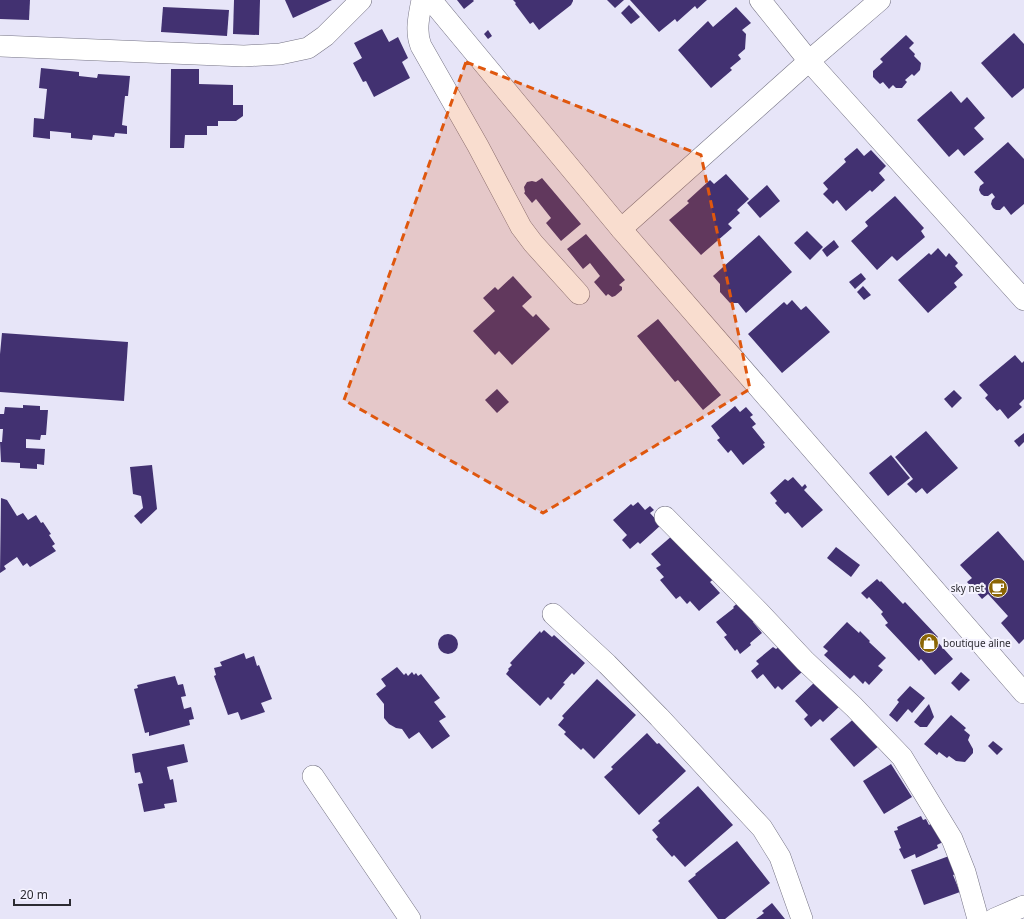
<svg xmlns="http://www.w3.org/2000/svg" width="1024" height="919" viewBox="0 0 1024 919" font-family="'Noto Sans',sans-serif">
<rect width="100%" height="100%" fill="#e7e5f8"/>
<!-- building -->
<g fill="#423171">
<path d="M0,0H30L29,20L0,19Z"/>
<path d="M234,0H260L259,35L233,34Z"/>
<path d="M285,0H332L293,18Z"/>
<path d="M457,0H473L474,1L464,9Z"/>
<path d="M513,0H573V1L571,5L539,30L533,22L530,24L515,4L516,3Z"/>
<path d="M607,0H624L615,8Z"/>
<path d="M630,0H707L697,9L695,6L677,22L675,19L659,32Z"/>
<path d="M629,5L640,17L631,24L621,13Z"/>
<path d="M163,7L229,10L227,36L161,32Z"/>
<path d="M736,7L751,23L742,30L746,34L745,49L738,55L741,59L730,68L732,70L711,88L678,50L708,21L713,27Z"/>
<path d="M382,29L389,42L398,37L408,58L402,62L410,78L374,97L366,81L363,82L353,63L362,58L354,43Z"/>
<path d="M488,30L492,36L488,39L484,34Z"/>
<path d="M1014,33L1024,44V88L1012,98L981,63Z"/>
<path d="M906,35L914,43L909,48L915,54L914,56L921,63L920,70L914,76L912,74L905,80L907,82L902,88H896L893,85L889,89L883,82L880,84L873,77V71L883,62L880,59Z"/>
<path d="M41,68L79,72V76L97,78L98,74L130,76L128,96H125L122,125L127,126V134L115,133L114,137L93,135L92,140L71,138V133L50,131V139L33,137L34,118L44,119L47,89L39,88Z"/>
<path d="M171,69H199V84L233,85V105H243V116L236,121H218V126H207V135H185L184,148H170Z"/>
<path d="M951,91L961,103L967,97L985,118L974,128L984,139L964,156L958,149L949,157L917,120Z"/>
<path d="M1008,142L1024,159V204L1011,215L1004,206L1000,210H996L993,208L991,204L992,200L995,197L992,193L988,196H984L981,194L979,190L980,186L984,183L974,172Z"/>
<path d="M857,148L864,156L871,150L886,166L879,173L885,180L872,192L870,190L846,211L837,200L833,204L823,194L828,189L823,183L846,162L844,159Z"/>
<path d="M726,174L749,199L737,210L740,213L728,224L732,228L701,255L669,220L689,203L687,201L710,180L714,184Z"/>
<path d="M542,178L581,224L561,241L546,223L551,218L536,199L532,203L524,193L525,192L524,187L527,182L532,181L536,182Z"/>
<path d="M767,185L780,201L760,218L747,203Z"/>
<path d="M895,196L924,228L921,231L925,237L897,261L892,256L877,270L851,241L868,226L865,222Z"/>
<path d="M807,231L823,247L810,260L794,243Z"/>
<path d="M586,234L625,280L619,285L622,287V290L615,296L612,297L608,294L606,296L594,282L600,276L590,263L583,269L567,249Z"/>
<path d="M759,235L792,272L746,313L738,303H730L720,292V284L713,276Z"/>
<path d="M834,240L839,247L827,257L822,250Z"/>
<path d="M938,248L946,257L949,253L958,263L955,266L963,275L954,283L957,287L928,313L898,280L929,253L931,255Z"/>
<path d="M861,273L866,279L855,289L849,282Z"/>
<path d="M513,276L532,297L522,306L533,317L536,314L550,329L512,365L499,351L495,355L473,331L495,311L483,298L495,287L498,290Z"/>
<path d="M863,286L871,295L864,300L857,292Z"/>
<path d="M792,300L801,310L806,306L830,332L782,373L748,334L784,302L787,305Z"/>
<path d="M658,319L721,395L703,410L678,380L675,382L637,336Z"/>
<path d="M2,333L128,342L124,401L0,392V354Z"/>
<path d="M1015,355L1022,363L1024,361V399L1019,404L1022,407L1008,419L1000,409L997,411L985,398L988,395L979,385Z"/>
<path d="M497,389L509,402L497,413L485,400Z"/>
<path d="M954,390L962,398L952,408L944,399Z"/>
<path d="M23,405L40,406V410H48L46,435H41L40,440L26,439V448L45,449L44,465L37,464V469L20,468V463L1,462L0,442H2L3,429H0V414H4L5,407L23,408Z"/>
<path d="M735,406L740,412L746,407L753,415L750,417L756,424L752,427L765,443L763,444L765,447L743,465L731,450L728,453L717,440L720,438L711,426Z"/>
<path d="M926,431L958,468L927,494L922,488L916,493L907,484L913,479L895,457Z"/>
<path d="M1024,433V442L1019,447L1014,441Z"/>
<path d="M891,455L910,478L888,496L869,473Z"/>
<path d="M152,465L157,509L141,524L134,516L143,508L141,496L133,494L130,467Z"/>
<path d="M793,477L802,487L805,484L807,487L804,490L823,510L802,528L788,512L785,514L775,503L777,501L770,493L785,479L788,481Z"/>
<path d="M1,498L7,500L17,516L23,513L28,520L36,515L41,523L43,522L51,534L49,535L55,544L52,546L56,551L30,567L27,563L23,566L17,557L4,566L6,569L0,573Z"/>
<path d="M638,502L645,510L650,506L654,510L650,513L661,525L640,544L638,542L630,549L622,540L627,535L613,520L631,504L633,506Z"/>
<path d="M998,531L1024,561V639L1019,644L1001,623L1008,616L988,594L982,599L967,582L972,578L960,565Z"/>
<path d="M673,535L716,577L710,582L720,593L699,611L690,601L687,604L680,596L676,599L660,580L664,577L656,568L661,565L651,554Z"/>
<path d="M836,547L860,565L851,577L827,558Z"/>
<path d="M877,579L880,582L881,581L903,604L905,602L938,637L935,639L953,659L935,675L921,659L919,661L885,625L888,623L881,614L883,612L869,597L867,599L861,593Z"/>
<path d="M743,598L759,617L753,622L762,633L750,643L751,645L740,654L737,649L735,651L724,637L727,635L716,622L734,608L733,607Z"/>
<path d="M847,622L859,633L860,631L870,641L869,642L886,658L878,666L883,670L869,685L865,681L863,684L854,675L850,679L824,655L828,651L823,647Z"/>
<path d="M544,630L552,637L554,635L585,663L574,675L572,673L563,683L565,684L551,700L548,697L540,706L506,674L509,670L508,669L512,665L510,663L540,631L541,633Z"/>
<circle cx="448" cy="644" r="10"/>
<path d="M780,646L802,672L782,690L778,686L775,689L763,674L757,679L751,671L759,664L756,661L773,647L776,649Z"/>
<path d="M244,653L246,659L254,656L257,666L259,665L272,699L261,703L265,712L241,720L238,712L228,715L214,676L216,675L214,668L222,666L220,662Z"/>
<path d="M397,667L404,675L406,673L408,676L412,672L414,675L416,673L418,676L421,674L440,698L434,702L446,717L439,721L450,736L432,749L419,732L409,739L402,729L396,728L389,724L384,718V704L376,694L386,686L381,679Z"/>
<path d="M961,672L970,680L959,691L951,683Z"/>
<path d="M175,676L178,685L183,684L186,696L181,697L184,709L191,707L194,719L189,720L190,725L149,736V732L145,733L134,689L138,688L137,685Z"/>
<path d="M597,679L636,715L594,759L583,748L581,750L564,734L566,732L558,725L564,718L562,716Z"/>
<path d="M817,680L841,705L823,722L820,719L811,727L804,719L808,715L795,701Z"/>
<path d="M910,686L925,698L912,713L908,709L897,722L889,715L899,702L897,700Z"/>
<path d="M929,704L934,717L927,727H920L914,722Z"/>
<path d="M951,715L966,728L964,730L970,735L968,740L973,749V753L965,762L956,761L949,756L947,758L939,752L937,755L924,744Z"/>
<path d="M856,717L880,745L854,767L830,739Z"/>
<path d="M647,733L657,744L659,743L686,771L639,815L604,777L613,769L611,767Z"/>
<path d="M993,741L1003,749L997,755L988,746Z"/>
<path d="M184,744L188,762L167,767L170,780L173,779L177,802L164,804L165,808L144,812L138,784L143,783L140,772L135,773L132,754Z"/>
<path d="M891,764L912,797L884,814L863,781Z"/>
<path d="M698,786L733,825L685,867L674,855L672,857L656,839L658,837L652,830L660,823L658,821Z"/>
<path d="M921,816L923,820L926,819L929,825L934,822L943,842L937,845L938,848L916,858L915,854L904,859L899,849L901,848L894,831L898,830L897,827Z"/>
<path d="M737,841L770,883L725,919H718L688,881L696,875L695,874Z"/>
<path d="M949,856L956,874L953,875L960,892L924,905L911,870Z"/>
<path d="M772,903L785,919H756L764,913L762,911Z"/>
</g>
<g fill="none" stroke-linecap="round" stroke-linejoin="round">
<defs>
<g id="minor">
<path d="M422,0C419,16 415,31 421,46L478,146L521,227L533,243L579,294"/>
<path d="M431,0L621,229L1024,693"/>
<path d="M760,0L809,61L1024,300"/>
<path d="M0,46L244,56L280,54L308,48L325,36L361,0"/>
<path d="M621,229L809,61L880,0"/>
<path d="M665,517L759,612L805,661L854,707L902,757L952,839L965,872L978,919"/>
<path d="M553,614L607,664L659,717L762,828L780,857L802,919"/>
<path d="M313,776L410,919"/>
<path d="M994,919L1024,906"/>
</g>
</defs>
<!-- minor casing -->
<use href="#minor" stroke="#767485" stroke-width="22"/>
<!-- minor -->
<use href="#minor" stroke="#fff" stroke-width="21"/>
</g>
<!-- marked area -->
<path fill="#df570e" fill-opacity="0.2" stroke="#df570e" stroke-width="3" stroke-dasharray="8 5" stroke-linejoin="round" d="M466,62L701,155L750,389L543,513L344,400Z"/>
<!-- icons -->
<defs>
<symbol id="cafe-disc" viewBox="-11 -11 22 22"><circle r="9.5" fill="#8b6505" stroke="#f5f3ff"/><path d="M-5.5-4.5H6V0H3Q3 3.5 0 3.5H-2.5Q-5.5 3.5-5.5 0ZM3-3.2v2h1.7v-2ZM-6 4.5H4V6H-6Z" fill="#fff"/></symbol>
<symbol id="shop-disc" viewBox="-11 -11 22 22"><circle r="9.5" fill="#8b6505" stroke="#f5f3ff"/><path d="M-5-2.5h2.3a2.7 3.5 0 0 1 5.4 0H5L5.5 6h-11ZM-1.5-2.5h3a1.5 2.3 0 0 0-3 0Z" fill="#fff"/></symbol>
</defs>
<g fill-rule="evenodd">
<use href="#cafe-disc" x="987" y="577" width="22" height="22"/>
<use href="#shop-disc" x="918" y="632" width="22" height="22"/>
</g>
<g text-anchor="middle" stroke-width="4" stroke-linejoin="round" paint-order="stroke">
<!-- poi labels -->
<g font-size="10" fill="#2c2b32" stroke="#f5f3ff" text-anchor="end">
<text x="984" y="592">sky net</text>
<text x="943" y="647" text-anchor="start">boutique aline</text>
</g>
</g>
<!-- scale -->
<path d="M14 899v6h56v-6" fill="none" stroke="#2c2b32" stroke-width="2"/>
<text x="20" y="899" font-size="12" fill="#2c2b32" stroke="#f5f3ff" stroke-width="3" paint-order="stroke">20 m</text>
</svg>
